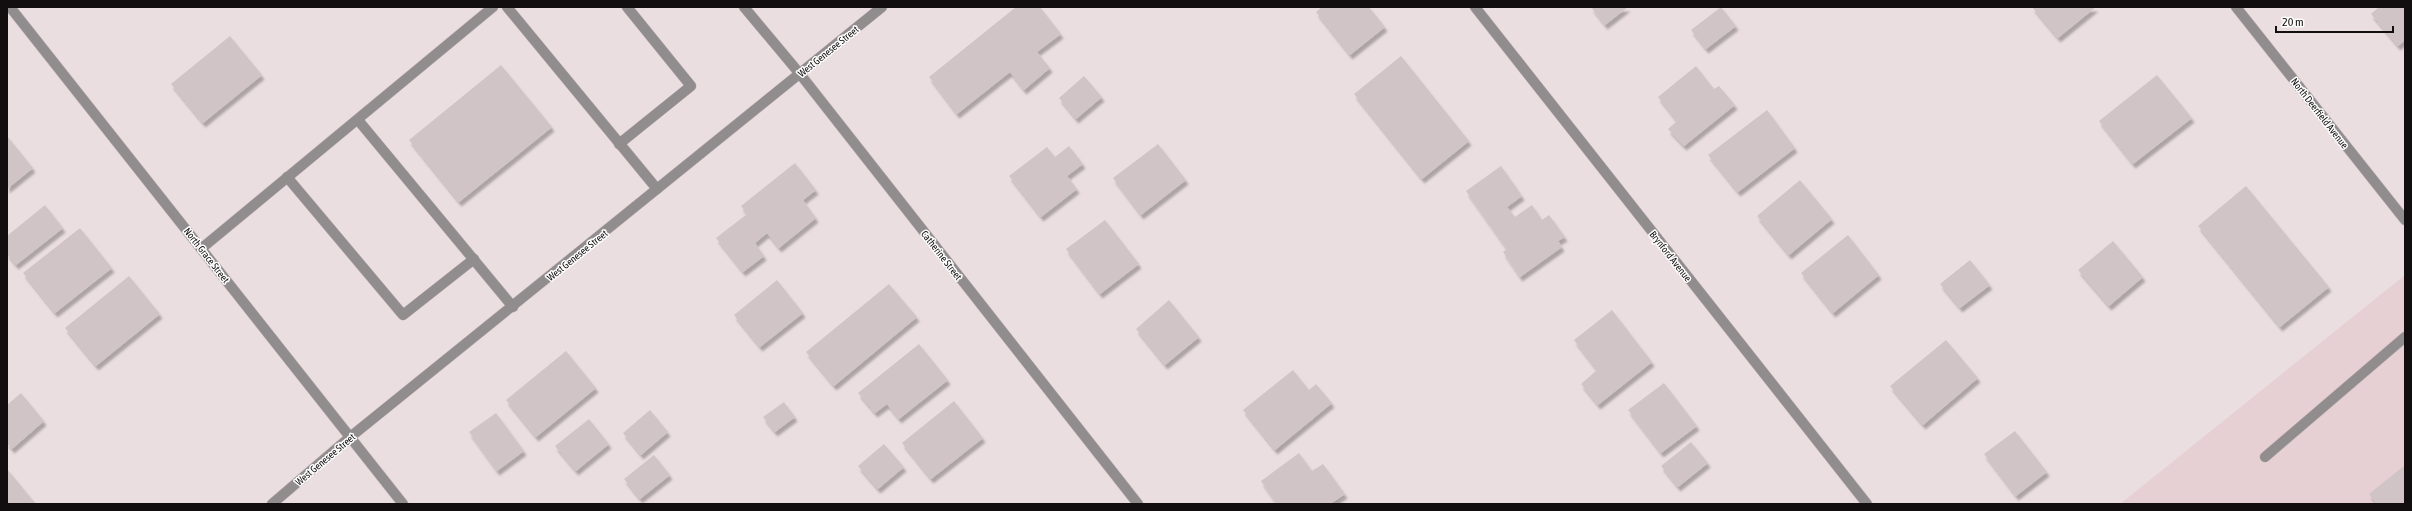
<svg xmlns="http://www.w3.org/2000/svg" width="2412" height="511" viewBox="0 0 2412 511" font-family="'Asap Condensed',sans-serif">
<defs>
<filter id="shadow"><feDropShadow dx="2.5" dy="4.5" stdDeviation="1" flood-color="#0004"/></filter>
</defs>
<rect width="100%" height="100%" fill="#ebdee0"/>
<!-- built -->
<path fill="#e6d0d3" d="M2405,275V504H2120Z"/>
<!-- building -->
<g fill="#d1c4c6" filter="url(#shadow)">
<path d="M1016,7H1040L1061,34L1037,52L1050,68L1024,90L1010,72L957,114L929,77Z"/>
<path d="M1322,7H1369L1385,27L1350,55L1316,12Z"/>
<path d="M1591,7H1628L1605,25Z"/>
<path d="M1721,7L1736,26L1706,49L1691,30Z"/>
<path d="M2032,7H2096L2058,38Z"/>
<path d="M2379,7H2405V40L2398,46L2371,14Z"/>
<path d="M230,36L262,75L203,123L171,84Z"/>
<path d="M1401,56L1469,141L1422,179L1354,94Z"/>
<path d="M501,65L552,127L459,202L409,140Z"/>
<path d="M1696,66L1714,89L1719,86L1735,105L1684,146L1668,129L1677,121L1658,97Z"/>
<path d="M2157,75L2192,118L2133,164L2099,121Z"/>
<path d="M1084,76L1102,97L1076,119L1059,98Z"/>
<path d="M1767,110L1795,148L1738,192L1708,155Z"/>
<path d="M7,136L33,168L7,189Z"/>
<path d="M1158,144L1186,180L1141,215L1113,178Z"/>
<path d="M1069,146L1083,164L1067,176L1077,189L1041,217L1009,176L1047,147L1055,157Z"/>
<path d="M795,163L816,190L803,200L816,218L779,248L767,233L755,243L764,256L743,272L716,238L747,214L741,206Z"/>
<path d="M1501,166L1522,196L1507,207L1515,217L1532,205L1542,220L1549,215L1565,237L1558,241L1562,247L1520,277L1503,252L1507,249L1466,191Z"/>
<path d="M1800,180L1832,219L1789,255L1757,216Z"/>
<path d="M2246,186L2329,287L2280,327L2198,226Z"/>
<path d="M45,205L63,228L16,265L7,254V236Z"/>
<path d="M1105,220L1139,264L1100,294L1066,249Z"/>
<path d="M80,228L112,268L55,313L23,273Z"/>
<path d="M1848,235L1879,275L1833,313L1801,273Z"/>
<path d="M2113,241L2143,277L2109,306L2078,270Z"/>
<path d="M1970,260L1990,285L1960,308L1940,284Z"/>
<path d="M129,276L160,314L96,366L65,328Z"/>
<path d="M777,280L803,313L760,347L734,315Z"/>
<path d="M889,284L917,317L834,386L806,352Z"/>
<path d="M1169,300L1199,337L1165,365L1136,329Z"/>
<path d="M1612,310L1652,362L1598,405L1581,384L1597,370L1574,340Z"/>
<path d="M1946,340L1978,378L1923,425L1890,386Z"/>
<path d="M919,344L948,380L899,419L887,404L875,413L858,393Z"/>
<path d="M566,351L596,388L536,437L506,400Z"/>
<path d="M1293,370L1309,390L1316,384L1332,403L1275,450L1243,410Z"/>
<path d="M1664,383L1697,426L1661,453L1628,410Z"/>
<path d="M21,393L44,421L12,449L7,443V405Z"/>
<path d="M954,401L983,438L931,479L902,443Z"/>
<path d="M784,402L795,417L775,432L763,417Z"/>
<path d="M650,410L668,432L641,455L623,433Z"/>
<path d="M496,413L524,451L497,471L469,432Z"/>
<path d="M589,419L609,444L576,471L555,446Z"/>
<path d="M2015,431L2047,472L2016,496L1984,454Z"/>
<path d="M1691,442L1708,463L1678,487L1661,466Z"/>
<path d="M884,444L904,467L878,489L858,466Z"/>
<path d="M1299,453L1312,471L1323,464L1345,494L1330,504H1277L1261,481Z"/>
<path d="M654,455L670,475L640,499L624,479Z"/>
<path d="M2405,465V504H2377L2369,494Z"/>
<path d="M7,469L36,504H7Z"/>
</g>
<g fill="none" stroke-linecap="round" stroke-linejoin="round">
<defs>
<g id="lane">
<path d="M507,7L657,189"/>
<path d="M358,120L513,307"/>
<path d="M619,144L691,86L627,7"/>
<path d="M287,177L403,315L474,259"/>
<path d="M202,248L493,7"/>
<path d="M2265,457L2405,337"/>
</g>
<g id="street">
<path d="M10,7L403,504"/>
<path d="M744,7L800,74L1138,504"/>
<path d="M1475,7L1867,504"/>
<path d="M2236,7L2405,220"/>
<path d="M272,504L349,438L882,7"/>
</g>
</defs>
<!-- lane casing -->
<use href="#lane" stroke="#c8bdbe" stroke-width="11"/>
<!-- street casing -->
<use href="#street" stroke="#c8bdbe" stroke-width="11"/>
<!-- lane -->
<use href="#lane" stroke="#918c8d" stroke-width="10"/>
<!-- street -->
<use href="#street" stroke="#918c8d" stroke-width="10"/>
</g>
<g text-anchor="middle" stroke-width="3" stroke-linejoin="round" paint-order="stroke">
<!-- street labels -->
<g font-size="10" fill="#120d0e" stroke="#fff">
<text transform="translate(828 51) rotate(-39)" y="4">West Genesee Street</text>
<text transform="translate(2320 113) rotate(52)" y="4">North Deerfield Avenue</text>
<text transform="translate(207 255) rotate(52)" y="4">North Grace Street</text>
<text transform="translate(577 255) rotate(-39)" y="4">West Genesee Street</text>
<text transform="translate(942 255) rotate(52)" y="4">Catherine Street</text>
<text transform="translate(1671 256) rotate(52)" y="4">Brynford Avenue</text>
<text transform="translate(325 459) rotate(-40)" y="4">West Genesee Street</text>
</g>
</g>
<!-- border -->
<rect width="2412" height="511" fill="none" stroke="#120d0e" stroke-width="16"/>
<!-- scale -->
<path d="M2276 26v6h117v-6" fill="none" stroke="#120d0e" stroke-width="2"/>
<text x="2282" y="26" font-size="12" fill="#120d0e" stroke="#ffffff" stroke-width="3" paint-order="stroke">20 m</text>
</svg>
